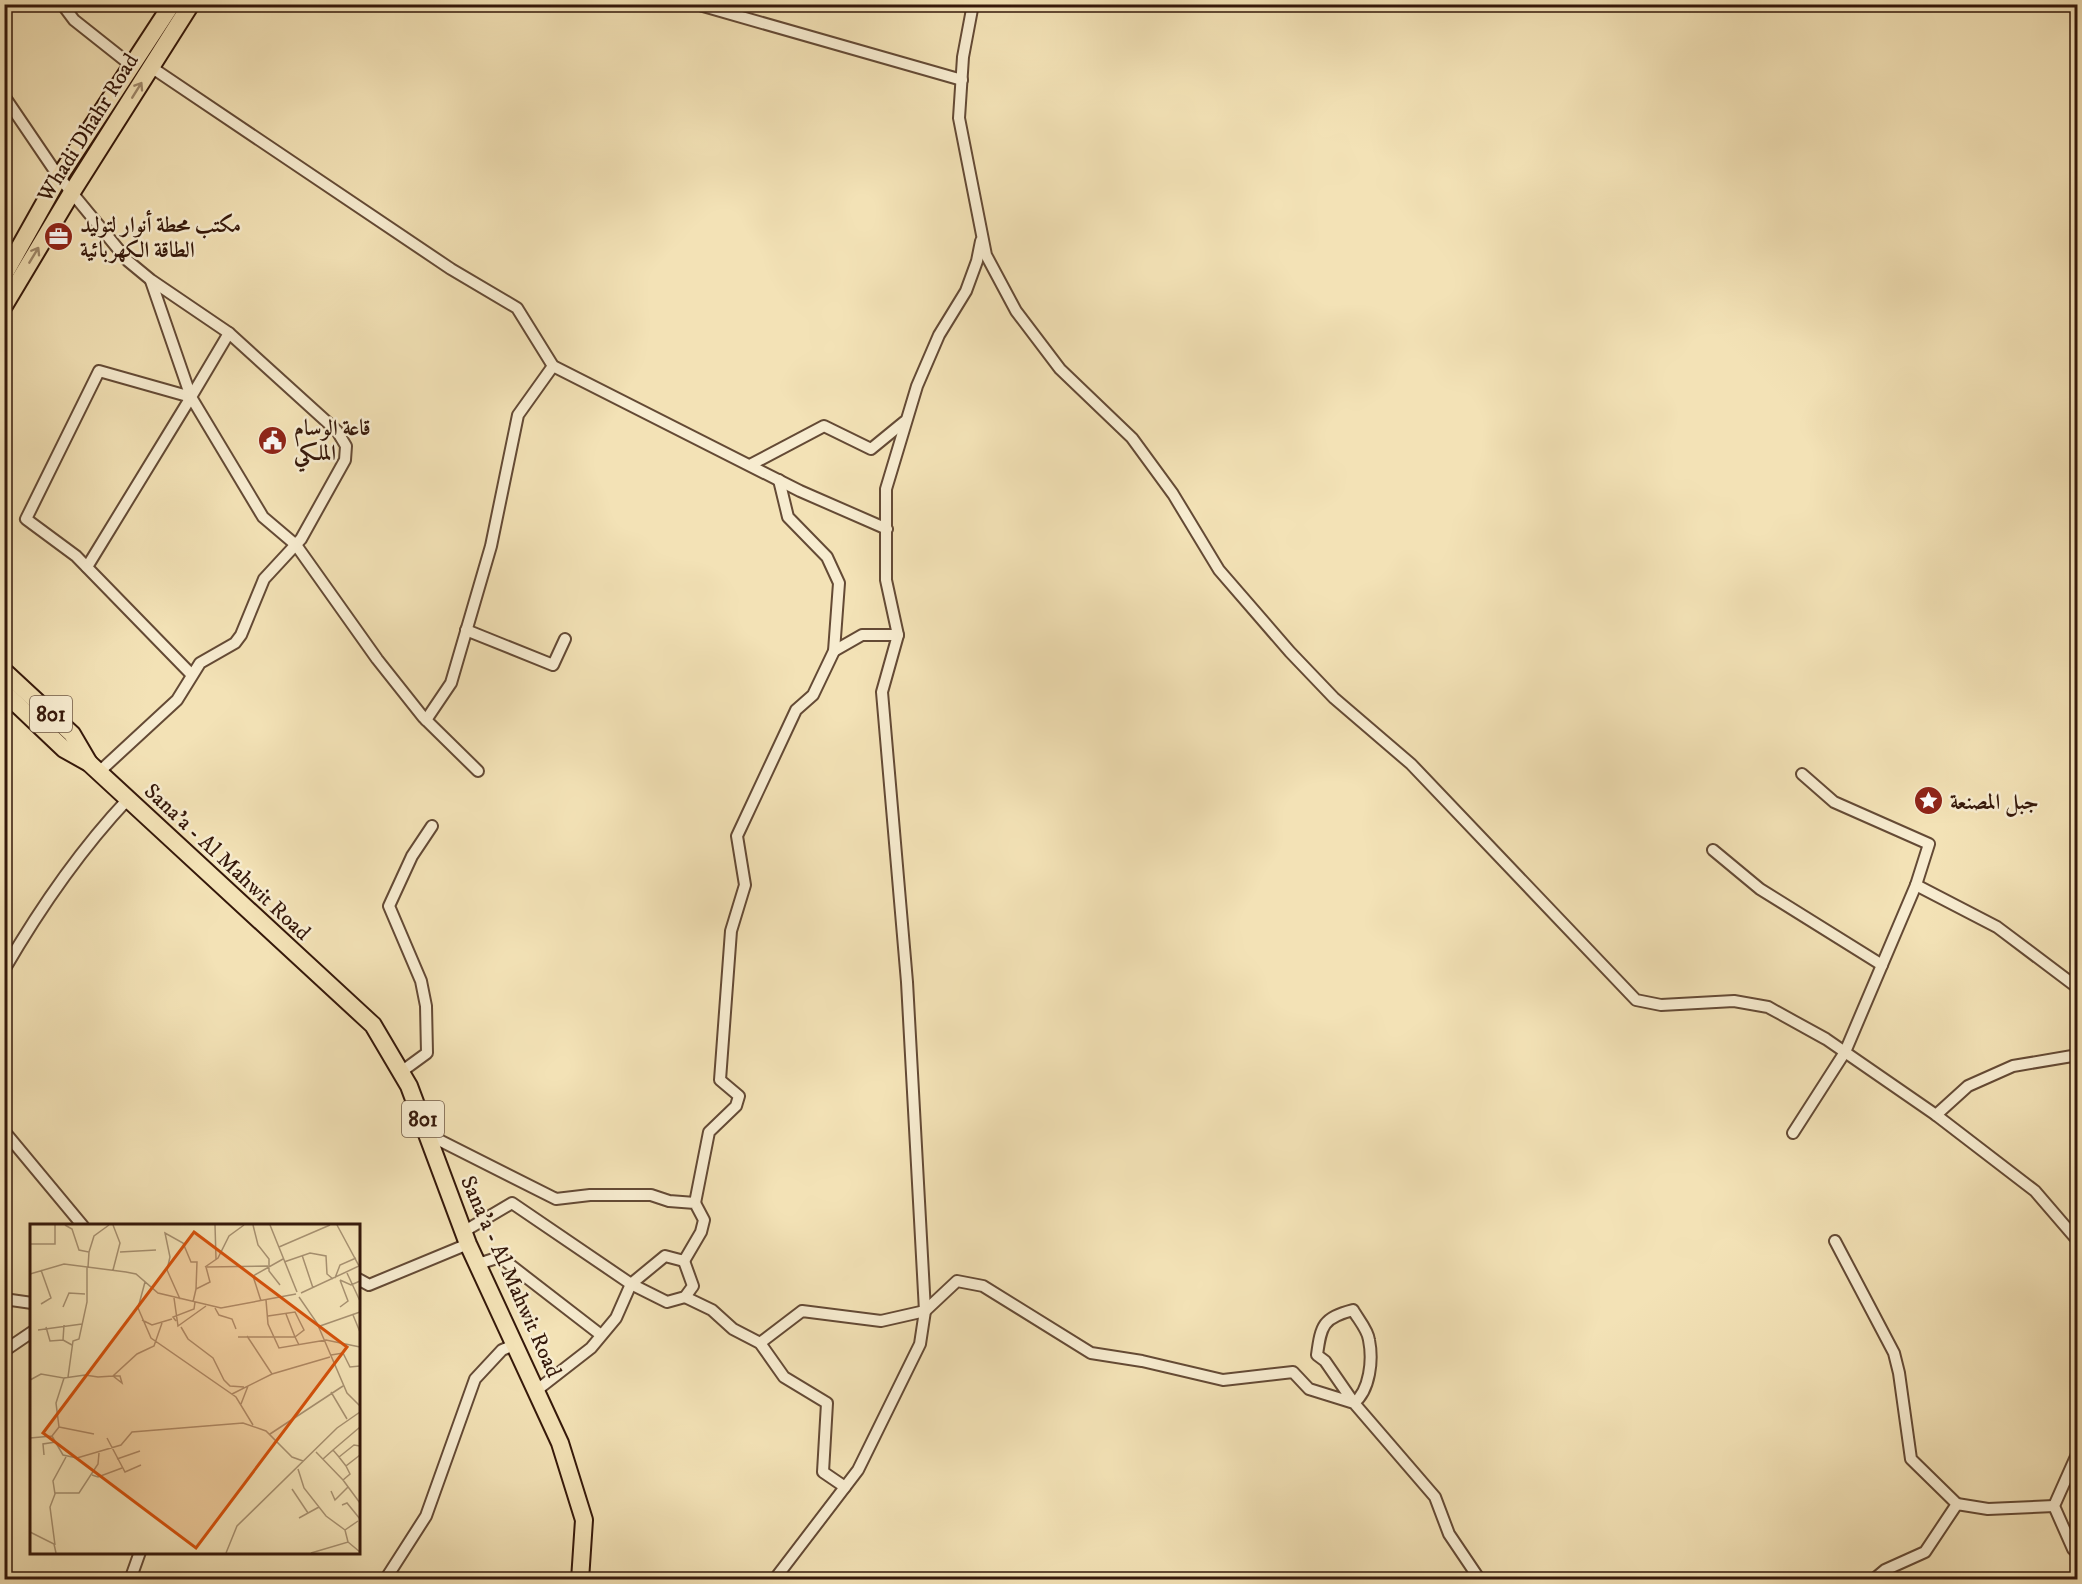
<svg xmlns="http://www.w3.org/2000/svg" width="2082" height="1584" viewBox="0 0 2082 1584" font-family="'IM FELL DW Pica',Amiri,serif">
<rect width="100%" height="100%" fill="#f3e2b6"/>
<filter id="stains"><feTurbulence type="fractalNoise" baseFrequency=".00333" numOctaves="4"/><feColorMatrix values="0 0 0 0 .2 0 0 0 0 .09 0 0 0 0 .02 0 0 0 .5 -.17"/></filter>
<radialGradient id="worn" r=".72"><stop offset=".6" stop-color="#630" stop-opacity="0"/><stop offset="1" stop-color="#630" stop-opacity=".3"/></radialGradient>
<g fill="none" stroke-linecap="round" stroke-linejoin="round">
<defs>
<g id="minor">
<path d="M62,4L74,20L132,66"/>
<path d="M696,4L962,80"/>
<path d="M973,4L963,57L959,118L986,255L1016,311L1060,369L1132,438L1173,494L1219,570L1290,652L1334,698L1411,764L1636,1000L1661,1005L1734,1001L1768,1007L1826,1039L1936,1115L2035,1191L2078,1241"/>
<path d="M151,67L451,269L517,308L553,366L800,491L887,529"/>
<path d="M4,96L59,177L128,261L151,280L229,333L337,431L346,446L345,460L301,539L264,579L241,635L235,643L200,663L177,700L99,772"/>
<path d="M151,281L191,397"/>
<path d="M229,333L191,397L263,517L296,545L377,659L423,717L478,771"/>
<path d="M191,397L99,371L26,519L76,556L191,674"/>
<path d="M752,464L824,426L871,449L904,422"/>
<path d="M87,567L191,397"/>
<path d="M466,630L553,665L565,639"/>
<path d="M834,651L862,635H898"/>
<path d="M426,720L451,683L491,546L518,415L553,366"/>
<path d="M1713,850L1760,889L1882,965"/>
<path d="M1916,885L1997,927L2078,988"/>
<path d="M4,970C40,908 79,851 128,799"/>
<path d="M401,1072L427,1053L426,1006L421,981L389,906L412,856L432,826"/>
<path d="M1936,1115L1968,1086L2013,1066L2078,1055"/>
<path d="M4,1131L83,1226"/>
<path d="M1793,1133L1845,1052L1916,885L1929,844L1834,802L1802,774"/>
<path d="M429,1135L556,1199L590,1195H651L669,1201L695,1203L704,1220L701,1232L684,1261L665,1256L631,1284L616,1318L591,1348L537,1390"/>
<path d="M695,1203L709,1132L736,1106L739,1096L720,1080L731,931L745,885L737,836L796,710L813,695L834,651L839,583L827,557L788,517L779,480"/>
<path d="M463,1232L512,1203L631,1284L667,1302L685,1297L693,1286L684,1261"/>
<path d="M1835,1241L1894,1353L1899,1373L1911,1459L1957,1504"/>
<path d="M478,1264L500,1257L601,1335"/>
<path d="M358,1279L369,1285L468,1244"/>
<path d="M685,1297L712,1310L733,1329L760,1343L784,1377L827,1403L823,1472L845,1487"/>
<path d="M4,1299L32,1303"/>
<path d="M760,1343L802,1311L881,1321L925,1311L957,1281L983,1286L1091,1353L1142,1361L1223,1380L1293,1372L1309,1389L1354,1403C1370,1390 1373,1360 1369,1340C1368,1330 1358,1319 1353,1310C1323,1318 1321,1325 1317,1355L1325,1361L1354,1403L1435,1497L1449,1534L1480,1580"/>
<path d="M4,1351L32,1332"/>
<path d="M2078,1452L2054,1506L2073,1549L2078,1554"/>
<path d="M130,1580L140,1552"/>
<path d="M385,1580L426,1516L475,1379L502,1350L516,1344"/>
<path d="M774,1580L858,1470L920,1344L925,1311L907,982L882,692L898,635L886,580V489L917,386L939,335L966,291L977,261L981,241"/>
<path d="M1873,1580L1885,1570L1925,1552L1957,1504L1988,1509L2054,1506"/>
</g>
<g id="primary">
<path d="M4,275L59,177L172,4"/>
<path d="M4,306L72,192L191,4"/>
<path d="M4,671L72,734L89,763"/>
<path d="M4,692L64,749L89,763L373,1025L409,1086L468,1244L560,1443L584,1520L580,1580"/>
</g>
</defs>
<!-- minor casing -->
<use href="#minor" stroke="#644a35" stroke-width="14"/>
<!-- primary casing -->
<use href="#primary" stroke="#35180a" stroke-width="20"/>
<!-- minor -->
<use href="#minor" stroke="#f7ecd0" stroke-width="10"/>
<!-- primary -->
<use href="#primary" stroke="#f3e2b6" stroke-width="16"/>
</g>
<!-- one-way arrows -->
<defs><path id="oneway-shaft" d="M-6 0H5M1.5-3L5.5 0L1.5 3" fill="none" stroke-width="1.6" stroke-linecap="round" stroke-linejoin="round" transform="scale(1.5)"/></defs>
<g stroke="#9e8769">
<use href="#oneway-shaft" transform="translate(137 90) rotate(-58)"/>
<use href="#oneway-shaft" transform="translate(34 255) rotate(-59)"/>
</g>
<!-- icons -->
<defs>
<symbol id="office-disc" viewBox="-11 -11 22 22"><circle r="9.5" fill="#8f2418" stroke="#f7ecd0"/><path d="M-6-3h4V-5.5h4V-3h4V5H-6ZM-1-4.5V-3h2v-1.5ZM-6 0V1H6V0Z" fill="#fff"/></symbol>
<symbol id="civic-disc" viewBox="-11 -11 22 22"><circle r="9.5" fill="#8f2418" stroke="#f7ecd0"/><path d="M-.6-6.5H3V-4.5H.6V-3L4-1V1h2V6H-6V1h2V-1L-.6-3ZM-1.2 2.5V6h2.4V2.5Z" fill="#fff"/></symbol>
<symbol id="sight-disc" viewBox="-11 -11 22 22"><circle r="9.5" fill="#8f2418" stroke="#f7ecd0"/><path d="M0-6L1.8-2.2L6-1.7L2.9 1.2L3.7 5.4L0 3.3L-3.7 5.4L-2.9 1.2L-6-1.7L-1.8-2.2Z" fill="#fff"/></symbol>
</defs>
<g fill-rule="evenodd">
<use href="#office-disc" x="42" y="220" width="33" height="33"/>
<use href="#civic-disc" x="256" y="424" width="33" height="33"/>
<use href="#sight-disc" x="1912" y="784" width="33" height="33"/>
</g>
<g text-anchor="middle" stroke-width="5" stroke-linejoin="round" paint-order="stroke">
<!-- shield labels -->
<g fill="#f7ecd0" stroke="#6f5845" stroke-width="1.5">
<rect x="30" y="696" width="42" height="36" rx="4.5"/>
<rect x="402" y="1101" width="42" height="36" rx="4.5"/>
</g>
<g font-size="21" font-weight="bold" fill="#35180a">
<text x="51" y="721">801</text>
<text x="423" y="1126">801</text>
</g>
<!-- street labels -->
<g font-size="22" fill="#35180a" stroke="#f7ecd0">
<text transform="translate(87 127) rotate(-58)" y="8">Whadi Dhahr Road</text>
<text transform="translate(228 861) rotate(43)" y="8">Sana'a - Al Mahwit Road</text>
<text transform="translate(512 1276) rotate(66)" y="8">Sana'a - Al Mahwit Road</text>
</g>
<!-- poi labels -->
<g font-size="22" font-weight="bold" fill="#35180a" stroke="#f7ecd0" text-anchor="start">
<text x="80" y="232">مكتب محطة أنوار لتوليد<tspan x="80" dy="25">الطاقة الكهربائية</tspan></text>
<text x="294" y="435">قاعة الوسام<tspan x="294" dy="25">الملكي</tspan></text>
<text x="1950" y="809">جبل المصنعة</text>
</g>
</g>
<!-- overview -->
<g transform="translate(30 1224)">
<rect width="330" height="330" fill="#f3e2b6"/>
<path fill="none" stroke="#a79171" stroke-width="1.5" d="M35,1L42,5L49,26L59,28L58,43M83,1L90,19L83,46M185,1L186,35M223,1L228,21L239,35V47L250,61M240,1L267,68M0,20H25V1M249,23L300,1M59,28L64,12L79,1M90,28L126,26M272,31L283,64M254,38L280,29L296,32L297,50L303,55M175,43L188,34L199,12L214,1M177,43L238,42M11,46L21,74L11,80M317,49L330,77M0,50L34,40L96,48L106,50L128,69L191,84L266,70M305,54L310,41L326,34M310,56L321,61L330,57M115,58L108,84L121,114L206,173L223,201M271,69L329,42L307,1M269,73L287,99L317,169L330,182M144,74L148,102L176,82M150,75L137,46L140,33L135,9L153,19L161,38H167L166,65M236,76L238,100L249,124L296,116L330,123M231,77L223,52L253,35M163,78L166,65L180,58L176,43M33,83L39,69L55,70M310,83L318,77L310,56M185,84L189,91L202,95L206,105M256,90L265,113M323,91L330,108M238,92L265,88L274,106L265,113M112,96L122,101L142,95M146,97L143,93L164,85L165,78M34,101L33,116L42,121M290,102L330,88M16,103L20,117L33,116M151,103L158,115L183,134L194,156L200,162L214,163M8,106L52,100M217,112L242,150M208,113H265L269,121M301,131L313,129L320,143L330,142M38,153L43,117L49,115L57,78V43M34,154L55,151L68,153L83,152H90L92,159L83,152L107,130L124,122L132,99M0,156L11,150L34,154L26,179L29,203L22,212M301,168L317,195M202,170L242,150L300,133M211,180L218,162M29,203L64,210M240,210L313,162M0,214L22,212L33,231L47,234L91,221L102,208L213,199L236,207L262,233L273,237M77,214L95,248L111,241M303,226L330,203M286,228L313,256L320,250L316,242L330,231M14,231L13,220L26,218M87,235L110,227M293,235L303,226L309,233M316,242L309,233L324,221L330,222M268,245L274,264L296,292L315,306M62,251L68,253L92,244M313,256L330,279M262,265L278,289M301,267L305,276L318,263M25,269H49L68,240L69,229M312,281L317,279L330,295M269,294L289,283M0,308L24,320L26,329M318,318L315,306L328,297M25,321L20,283L25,270L23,257L36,233M196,329L207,302L307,204L330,188M281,329L318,318L330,328"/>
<path fill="#d6520c" fill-opacity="0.15" stroke="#d6520c" stroke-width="3" d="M164,8L317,123L166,324L13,209Z"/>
<rect width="330" height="330" fill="none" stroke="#35180a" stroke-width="3"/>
</g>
<!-- margin -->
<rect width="2082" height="1584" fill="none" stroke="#f3e2b6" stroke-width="24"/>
<rect x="6" y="6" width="2070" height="1572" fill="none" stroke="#35180a" stroke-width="3"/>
<rect x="12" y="12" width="2058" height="1560" fill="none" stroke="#35180a" stroke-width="1.5"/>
<rect width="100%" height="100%" filter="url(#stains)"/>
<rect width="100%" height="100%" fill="url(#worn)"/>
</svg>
